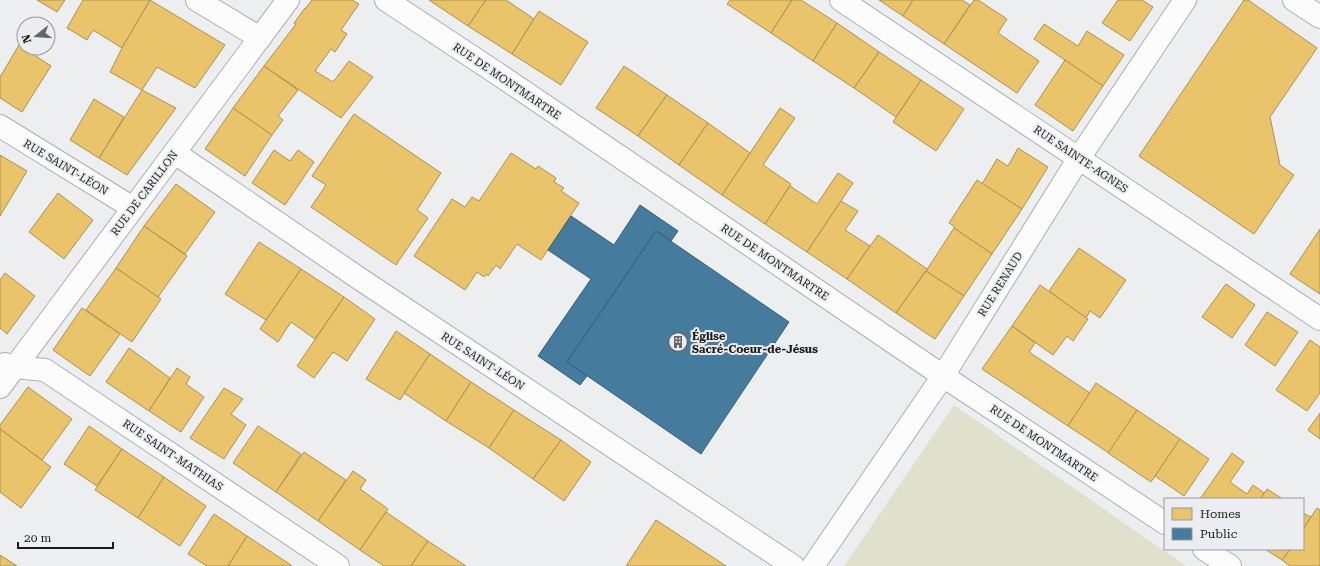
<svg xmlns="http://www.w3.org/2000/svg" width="1320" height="566" viewBox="0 0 1320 566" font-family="'Roboto Serif',serif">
<rect width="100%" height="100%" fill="#edeeef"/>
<!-- green -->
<path fill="#e0e1cd" d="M954,405L1186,566H844Z"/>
<!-- homes -->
<g fill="#e9c46a" stroke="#ab9153">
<path d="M37,0H65L57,12Z"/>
<path d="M83,0H150L122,48L93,30L87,40L67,28Z"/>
<path d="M150,0L225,45L195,88L157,67L142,90L110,72L122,48Z"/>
<path d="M312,0H352L359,4L341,30L347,34L335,52L331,49L315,71L333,82L349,61L373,77L341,118L264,66L296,24L294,23L305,8H306Z"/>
<path d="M429,0H486L468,26Z"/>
<path d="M486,0H506L534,19L512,54L468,26Z"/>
<path d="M730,0H792L771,33L727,4Z"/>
<path d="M792,0H801L837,23L813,61L771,33Z"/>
<path d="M879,0H913L903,16Z"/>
<path d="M913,0H962L970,5L944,44L903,16Z"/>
<path d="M974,0H978L1007,19L998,33L1039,61L1017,93L944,44Z"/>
<path d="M1118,0H1142L1153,7L1130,41L1102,23Z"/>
<path d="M1244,0H1248L1317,48L1270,117L1280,165L1294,175L1254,234L1139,156Z"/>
<path d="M539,11L588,42L561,85L512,54Z"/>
<path d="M837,23L879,52L854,88L813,61Z"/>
<path d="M1044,24L1078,46L1087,31L1124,55L1103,86L1034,39Z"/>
<path d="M19,45L51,66L22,112L0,98V77Z"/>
<path d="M879,52L921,80L896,117L854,88Z"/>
<path d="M1065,60L1103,86L1073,131L1035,105Z"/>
<path d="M264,66L298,90L278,116L283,120L272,135L233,108Z"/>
<path d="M624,66L667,95L638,136L596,108Z"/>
<path d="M921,80L964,109L936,151L893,122Z"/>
<path d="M142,90L176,108L127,175L99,158Z"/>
<path d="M667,95L708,123L679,165L638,136Z"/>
<path d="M94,99L124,117L99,158L70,140Z"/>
<path d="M233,108L272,135L245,176L205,149Z"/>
<path d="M780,108L795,118L763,165L791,184L765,224L722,195Z"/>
<path d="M354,114L441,173L417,210L428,218L396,265L311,207L326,185L312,176Z"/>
<path d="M708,123L750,153L722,195L679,165Z"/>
<path d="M1018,148L1048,167L1022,209L982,184L997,159L1008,166Z"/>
<path d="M274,150L290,161L298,150L314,162L285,205L252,183Z"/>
<path d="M511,153L536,169L538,166L556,178L554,182L564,188L561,191L579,203L541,260L517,244L500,269L496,265L488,276L486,274L484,277L477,272L465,290L414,256L452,199L465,207L472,197L479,201Z"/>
<path d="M0,155L27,171L0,216Z"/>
<path d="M838,173L853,183L807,252L765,224L790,186L817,204Z"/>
<path d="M977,180L1022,209L992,254L954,228V226L949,223Z"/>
<path d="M176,184L215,212L185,254L144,226Z"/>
<path d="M58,193L93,220L64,259L29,232Z"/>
<path d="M841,201L858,211L845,230L870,246L847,279L807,252Z"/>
<path d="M144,226L187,256L158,297L116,268Z"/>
<path d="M954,228L992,254L964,296L926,271Z"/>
<path d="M1320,229V294L1290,274Z"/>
<path d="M878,235L927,269L896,313L847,279Z"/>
<path d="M259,242L301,269L266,320L225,294Z"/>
<path d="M1079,248L1126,280L1100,318L1090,311L1086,318L1049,291Z"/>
<path d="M116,268L161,299L132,342L86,310Z"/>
<path d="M301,269L344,297L315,339L291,322L278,342L260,329Z"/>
<path d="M926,271L964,296L935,339L896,313Z"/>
<path d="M5,273L35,296L7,334L0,328V280Z"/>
<path d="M1226,284L1255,305L1232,338L1202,317Z"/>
<path d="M1040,285L1088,319L1073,341L1067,336L1053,355L1012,326Z"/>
<path d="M344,297L375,319L347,361L333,352L314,378L297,366Z"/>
<path d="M82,308L120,334L90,376L53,350Z"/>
<path d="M1267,312L1298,332L1275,366L1245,345Z"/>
<path d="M1012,326L1035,343L1029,352L1090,393L1068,426L982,369Z"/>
<path d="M396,331L430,354L400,400L366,379Z"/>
<path d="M1310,340L1320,347V393L1307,411L1276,390Z"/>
<path d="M129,348L170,378L149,411L106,382Z"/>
<path d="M430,354L471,382L446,421L404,393Z"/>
<path d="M177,368L190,377L186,384L204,397L181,432L149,411Z"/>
<path d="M471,382L514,410L489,448L446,421Z"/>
<path d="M1096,383L1137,410L1109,453L1068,426Z"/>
<path d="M28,387L72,419L42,460L0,429V425Z"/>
<path d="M224,388L243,399L231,414L246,425L224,459L190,438Z"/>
<path d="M514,410L561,440L533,479L489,448Z"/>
<path d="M1137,410L1180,439L1151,482L1108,453Z"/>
<path d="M1320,413V439L1308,430Z"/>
<path d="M89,426L122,449L97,486L64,464Z"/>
<path d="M258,426L301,454L276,492L233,463Z"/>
<path d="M0,429L51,467L21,508L0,492Z"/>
<path d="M1180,439L1209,459L1184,496L1155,476Z"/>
<path d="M561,440L591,462L564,501L533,479Z"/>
<path d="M122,449L164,477L138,518L95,490Z"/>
<path d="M304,452L346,480L318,521L276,492Z"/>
<path d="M1232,453L1244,462L1230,482L1247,494L1253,485L1264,493L1260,499H1200Z"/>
<path d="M353,471L366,480L360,489L388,509L360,550L318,521Z"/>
<path d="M164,477L206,506L180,546L138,518Z"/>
<path d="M1267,489L1283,499H1260Z"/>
<path d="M1317,508L1320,510V566H1290L1282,560L1290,549H1303V529Z"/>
<path d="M386,512L428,541L411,566H384L360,550Z"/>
<path d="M1303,513L1311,517L1303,529Z"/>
<path d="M214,514L247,536L228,566H207L188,554Z"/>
<path d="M656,520L726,566H626Z"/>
<path d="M247,536L291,565V566H228Z"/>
<path d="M428,541L466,566H411Z"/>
<path d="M1265,549H1290L1282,560Z"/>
<path d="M0,555L17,566H0Z"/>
</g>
<!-- public -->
<g fill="#457b9d" stroke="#385e76">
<path d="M640,205L678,231L671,241L656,231L567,362L587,376L580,385L538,356L591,279L548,250L571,216L614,245Z"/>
<path d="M656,231L789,322L701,454L567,362Z"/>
</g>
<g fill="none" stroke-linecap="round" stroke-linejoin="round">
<defs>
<g id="minor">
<path d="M197,0L260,38"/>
<path d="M386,0L495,72L943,376L1165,523"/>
<path d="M841,0L1320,319"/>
<path d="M1294,0L1320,17"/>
<path d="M0,126L133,208"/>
<path d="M175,153L360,279L793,566"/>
<path d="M5,364L15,367L45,370L338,566"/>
<path d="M0,387L288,0"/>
<path d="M1204,549L1230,566"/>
<path d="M813,566L943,376L1079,158L1185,0"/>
</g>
</defs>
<!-- minor casing -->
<use href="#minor" stroke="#adaeaf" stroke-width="24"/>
<!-- minor -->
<use href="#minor" stroke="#fcfcfd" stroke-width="22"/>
</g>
<!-- icons -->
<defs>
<symbol id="building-ring" viewBox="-11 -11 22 22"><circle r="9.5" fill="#ecedf0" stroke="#646566" stroke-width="1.5"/><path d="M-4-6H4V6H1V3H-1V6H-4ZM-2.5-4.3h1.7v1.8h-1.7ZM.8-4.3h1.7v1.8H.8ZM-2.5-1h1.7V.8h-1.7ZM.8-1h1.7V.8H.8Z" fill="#646566"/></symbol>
</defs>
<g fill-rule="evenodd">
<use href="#building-ring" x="667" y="331" width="22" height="22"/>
</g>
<g text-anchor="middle" stroke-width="4" stroke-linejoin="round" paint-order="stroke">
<!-- street labels -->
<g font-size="11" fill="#1b1b1c" stroke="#ecedf0">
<text transform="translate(507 81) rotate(34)" y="4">RUE DE MONTMARTRE</text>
<text transform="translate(1081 159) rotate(34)" y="4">RUE SAINTE-AGNES</text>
<text transform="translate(66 167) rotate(31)" y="4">RUE SAINT-LÉON</text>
<text transform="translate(144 193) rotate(-53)" y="4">RUE DE CARILLON</text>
<text transform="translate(775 262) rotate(34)" y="4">RUE DE MONTMARTRE</text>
<text transform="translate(1000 284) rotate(-58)" y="4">RUE RENAUD</text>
<text transform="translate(483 361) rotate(33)" y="4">RUE SAINT-LÉON</text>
<text transform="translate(1044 443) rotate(34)" y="4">RUE DE MONTMARTRE</text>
<text transform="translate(173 455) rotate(34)" y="4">RUE SAINT-MATHIAS</text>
</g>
<!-- poi labels -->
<g font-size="11" font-weight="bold" fill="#1b1b1c" stroke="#ecedf0" text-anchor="start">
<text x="692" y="340">Église<tspan x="692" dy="13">Sacré-Coeur-de-Jésus</tspan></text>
</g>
</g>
<!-- legend -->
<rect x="1164" y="498" width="140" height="52" fill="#ecedf0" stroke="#98999b"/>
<rect x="1172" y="508" width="20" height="12" fill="#e9c46a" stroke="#98999b"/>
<text x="1200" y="518" font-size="12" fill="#1b1b1c">Homes</text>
<rect x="1172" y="528" width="20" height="12" fill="#457b9d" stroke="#98999b"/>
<text x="1200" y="538" font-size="12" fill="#1b1b1c">Public</text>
<!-- north arrow -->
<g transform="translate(36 36) rotate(253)"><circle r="19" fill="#ecedf0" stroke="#98999b"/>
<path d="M0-3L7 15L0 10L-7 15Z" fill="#646566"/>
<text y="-6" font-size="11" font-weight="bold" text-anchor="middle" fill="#1b1b1c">N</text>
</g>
<!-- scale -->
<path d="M18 542v6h95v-6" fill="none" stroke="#1b1b1c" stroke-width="2"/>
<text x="24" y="542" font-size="12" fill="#1b1b1c" stroke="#ecedf0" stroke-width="3" paint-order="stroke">20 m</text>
</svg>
